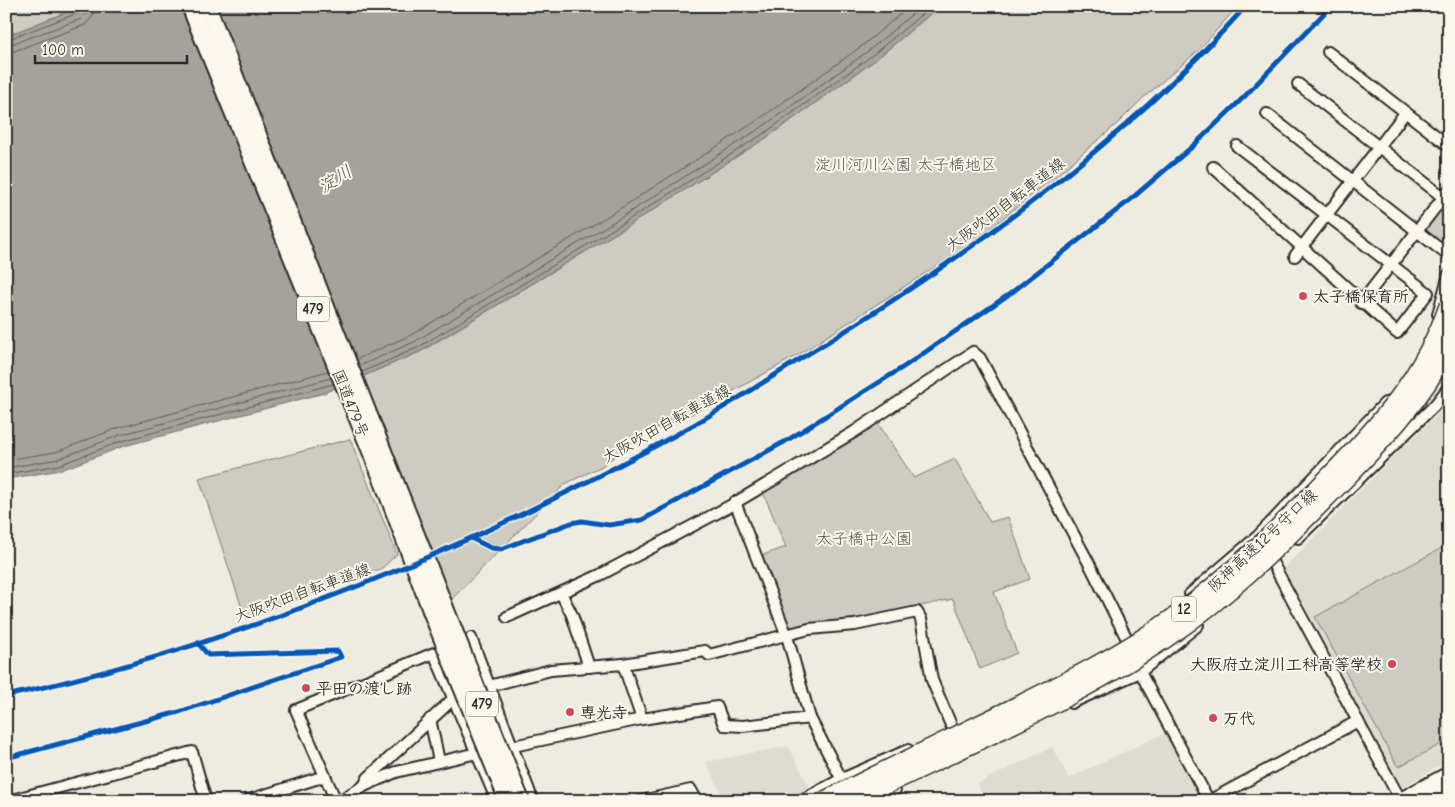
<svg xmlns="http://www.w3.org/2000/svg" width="1455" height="807" viewBox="0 0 1455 807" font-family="'Comic Neue','Klee One',sans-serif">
<rect width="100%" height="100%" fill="#eeebe0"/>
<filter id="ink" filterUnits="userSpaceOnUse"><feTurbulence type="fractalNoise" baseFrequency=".02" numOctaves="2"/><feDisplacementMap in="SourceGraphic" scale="10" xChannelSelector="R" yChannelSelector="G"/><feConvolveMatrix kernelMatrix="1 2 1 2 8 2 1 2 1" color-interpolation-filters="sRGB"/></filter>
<g filter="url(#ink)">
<!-- built -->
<g fill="#dedbd1">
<path d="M1449,404V760L1402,787L1284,568L1395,455Z"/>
<path d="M1165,733L1202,801H986L977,784L1052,747L1069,778Z"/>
<path d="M788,746L810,788L785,801H725L706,762Z"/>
</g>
<!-- green -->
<g fill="#cecbc2" stroke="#7c7b76">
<path d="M6,6H82L6,36Z"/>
<path d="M940,6H1238L1199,50L1142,99L1118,123L1056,176L969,245L798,355L688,416L644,433L602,466L565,484L440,611L349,382L420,352L631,224L769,136L874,61Z"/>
<path d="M1449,195V249L1448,251L1425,233V224Z"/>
<path d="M877,422L914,478L955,459L990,522L1008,517L1030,579L994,592L1017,653L980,669L953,599L860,619L856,618L787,629L760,556L786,547L763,492Z"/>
<path d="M350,439L397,554L381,569L245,617L199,478Z"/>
<path d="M1449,544V740L1398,767L1315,617Z"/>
</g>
<!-- water -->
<path fill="#a4a29a" stroke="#74726e" d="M82,6H940L874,61L769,136L631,224L419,352L324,393L124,446L61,470L6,479V36Z"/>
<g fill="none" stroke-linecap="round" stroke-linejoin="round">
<!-- shore -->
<g stroke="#5b5b57" stroke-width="1">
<path d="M6,40L78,13L82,6"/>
<path d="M6,46L81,19L86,14L88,6"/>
<path d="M6,54L85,25L93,16L95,6"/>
<path d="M357,359L411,335L621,208L758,120L862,46L910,6"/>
<path d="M359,366L414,342L625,215L762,127L867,52L922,6"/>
<path d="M362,372L417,348L628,220L766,132L870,57L932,6"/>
<path d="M6,460L56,452L118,428L328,371"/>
<path d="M6,468L58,459L120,435L331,378"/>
<path d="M6,474L59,465L122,441L333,384"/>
</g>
<defs>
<g id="minor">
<path d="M1448,6L1449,7"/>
<path d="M1328,52L1449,146"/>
<path d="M1298,84L1443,197"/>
<path d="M1267,114L1445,253"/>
<path d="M1213,167L1397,333L1428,293L1237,146"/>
<path d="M1295,256L1405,113"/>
<path d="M1361,303L1449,190"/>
<path d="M1438,314L1449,274"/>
<path d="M735,502L787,636L810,718L844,784"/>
<path d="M1298,538L1434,406L1449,387"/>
<path d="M1266,551L1401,801"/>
<path d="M561,593L572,615L589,667"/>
<path d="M1190,594L1258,536L1385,403"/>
<path d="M507,617L600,575L728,507L854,432L973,352L980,358L1093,571L1129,643L1140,672L1209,801L1358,721"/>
<path d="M471,638L533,801"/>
<path d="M623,664L642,719"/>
<path d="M489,686L551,670L623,664L705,651L709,655L809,629L855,625L917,612L921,619L932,680L953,730"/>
<path d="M1071,703L1140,672L1198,625"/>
<path d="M430,719L439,761"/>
<path d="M513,746L642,719L717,707L724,725L743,726L810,718"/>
<path d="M364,786L396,772L477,753"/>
<path d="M8,801L192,752L206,801"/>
<path d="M246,801L325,776"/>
<path d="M336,801L296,710L434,653L497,801"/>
<path d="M339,801L364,786L368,778L453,699"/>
<path d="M641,801L691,790L697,801"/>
<path d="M800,801L842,779L908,750"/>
<path d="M873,801L895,790"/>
</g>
<g id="trunk">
<path d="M190,6L381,476L432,613"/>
<path d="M207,6L445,608"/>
<path d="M1401,801L1449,775"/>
<path d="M1426,801L1449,788"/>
</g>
</defs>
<!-- minor casing -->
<use href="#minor" stroke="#2b2b2b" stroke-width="14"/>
<!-- trunk casing -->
<use href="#trunk" stroke="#2b2b2b" stroke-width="20"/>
<!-- minor -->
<use href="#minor" stroke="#fbf7ec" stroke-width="10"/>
<!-- trunk -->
<use href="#trunk" stroke="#fbf7ec" stroke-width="16"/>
<defs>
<g id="trunk-bridge">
<path d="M445,608L521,801"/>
<path d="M432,613L508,801"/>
</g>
<g id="motorway-bridge">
<path d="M824,801C882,772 939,744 997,716C1059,686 1120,656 1176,616C1230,576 1278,529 1325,481C1378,427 1423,378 1449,305"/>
<path d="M852,801C956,750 1071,702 1166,638C1229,596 1282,543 1335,489C1379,444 1421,402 1449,345"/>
</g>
</defs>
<!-- trunk-bridge casing -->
<use href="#trunk-bridge" stroke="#2b2b2b" stroke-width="20" stroke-linecap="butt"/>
<!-- motorway-bridge casing -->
<use href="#motorway-bridge" stroke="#2b2b2b" stroke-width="21" stroke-linecap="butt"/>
<!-- trunk-bridge -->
<use href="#trunk-bridge" stroke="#fbf7ec" stroke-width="16"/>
<!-- motorway-bridge -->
<use href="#motorway-bridge" stroke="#fbf7ec" stroke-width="18"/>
<defs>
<g id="cycleway">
<path d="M471,538L491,548L501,549L571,523L582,521L609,525L642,520L786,441L905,366L1011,293L1130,200L1193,146L1244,97L1331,6"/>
<path d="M6,696C242,644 479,545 690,427C727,406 764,382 800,359C961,261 1120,147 1246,6"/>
<path d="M6,758L179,712L341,657L338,651L208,655L198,643"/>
</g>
</defs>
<!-- cycleway casing -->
<use href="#cycleway" stroke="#fbf7ec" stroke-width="8"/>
<!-- cycleway -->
<use href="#cycleway" stroke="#0057b8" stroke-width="5"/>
</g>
</g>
<!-- markers -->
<g fill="#d1495b" stroke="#fbf7ec" stroke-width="2">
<circle cx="1303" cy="296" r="5"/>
<circle cx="1392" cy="664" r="5"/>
<circle cx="306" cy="688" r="5"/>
<circle cx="570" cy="712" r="5"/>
<circle cx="1213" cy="718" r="5"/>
</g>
<g text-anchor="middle" stroke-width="4" stroke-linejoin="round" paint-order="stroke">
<!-- shield labels -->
<g fill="#fbf7ec" stroke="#696865" stroke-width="1">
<rect x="297" y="296.5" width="32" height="25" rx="4"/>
<rect x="1171.5" y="596.5" width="25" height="25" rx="4"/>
<rect x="466" y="691.5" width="32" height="25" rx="4"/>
</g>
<g font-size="15" font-weight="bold" fill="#2b2b2b">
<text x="313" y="314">479</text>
<text x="1184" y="614">12</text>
<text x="482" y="709">479</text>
</g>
<!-- park labels -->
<g font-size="16" fill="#545351" stroke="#fbf7ec">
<text x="906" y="170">淀川河川公園 太子橋地区</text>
<text x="864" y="544">太子橋中公園</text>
</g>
<!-- street labels -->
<g font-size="16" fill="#2b2b2b" stroke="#fbf7ec">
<text transform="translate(1005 204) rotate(-37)" y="6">大阪吹田自転車道線</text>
<text transform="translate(351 403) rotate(68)" y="6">国道479号</text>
<text transform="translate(666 423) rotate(-29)" y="6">大阪吹田自転車道線</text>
<text transform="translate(1262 540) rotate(-43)" y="6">阪神高速12号守口線</text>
<text transform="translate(302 592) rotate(-20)" y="6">大阪吹田自転車道線</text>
</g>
<!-- poi labels -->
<g font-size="16" font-weight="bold" fill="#2b2b2b" stroke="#fbf7ec" text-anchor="start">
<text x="1313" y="302">太子橋保育所</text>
<text x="1382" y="670" text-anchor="end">大阪府立淀川工科高等学校</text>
<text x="316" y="694">平田の渡し跡</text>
<text x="580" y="718">専光寺</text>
<text x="1223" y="724">万代</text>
</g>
<!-- water labels -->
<g font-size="18" font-style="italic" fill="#555552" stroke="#fbf7ec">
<text transform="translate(335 179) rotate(-32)" y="6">淀川</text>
</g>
</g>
<!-- margin -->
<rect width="1455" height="807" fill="none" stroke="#fbf7ec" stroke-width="25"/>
<rect x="12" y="12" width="1430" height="782" fill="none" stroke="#2b2b2b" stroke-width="2" filter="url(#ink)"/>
<!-- scale -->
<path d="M35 55v8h152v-8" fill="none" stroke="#2b2b2b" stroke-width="2.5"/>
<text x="42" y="55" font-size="15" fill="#2b2b2b" stroke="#fbf7ec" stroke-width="4" paint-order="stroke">100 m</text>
</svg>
